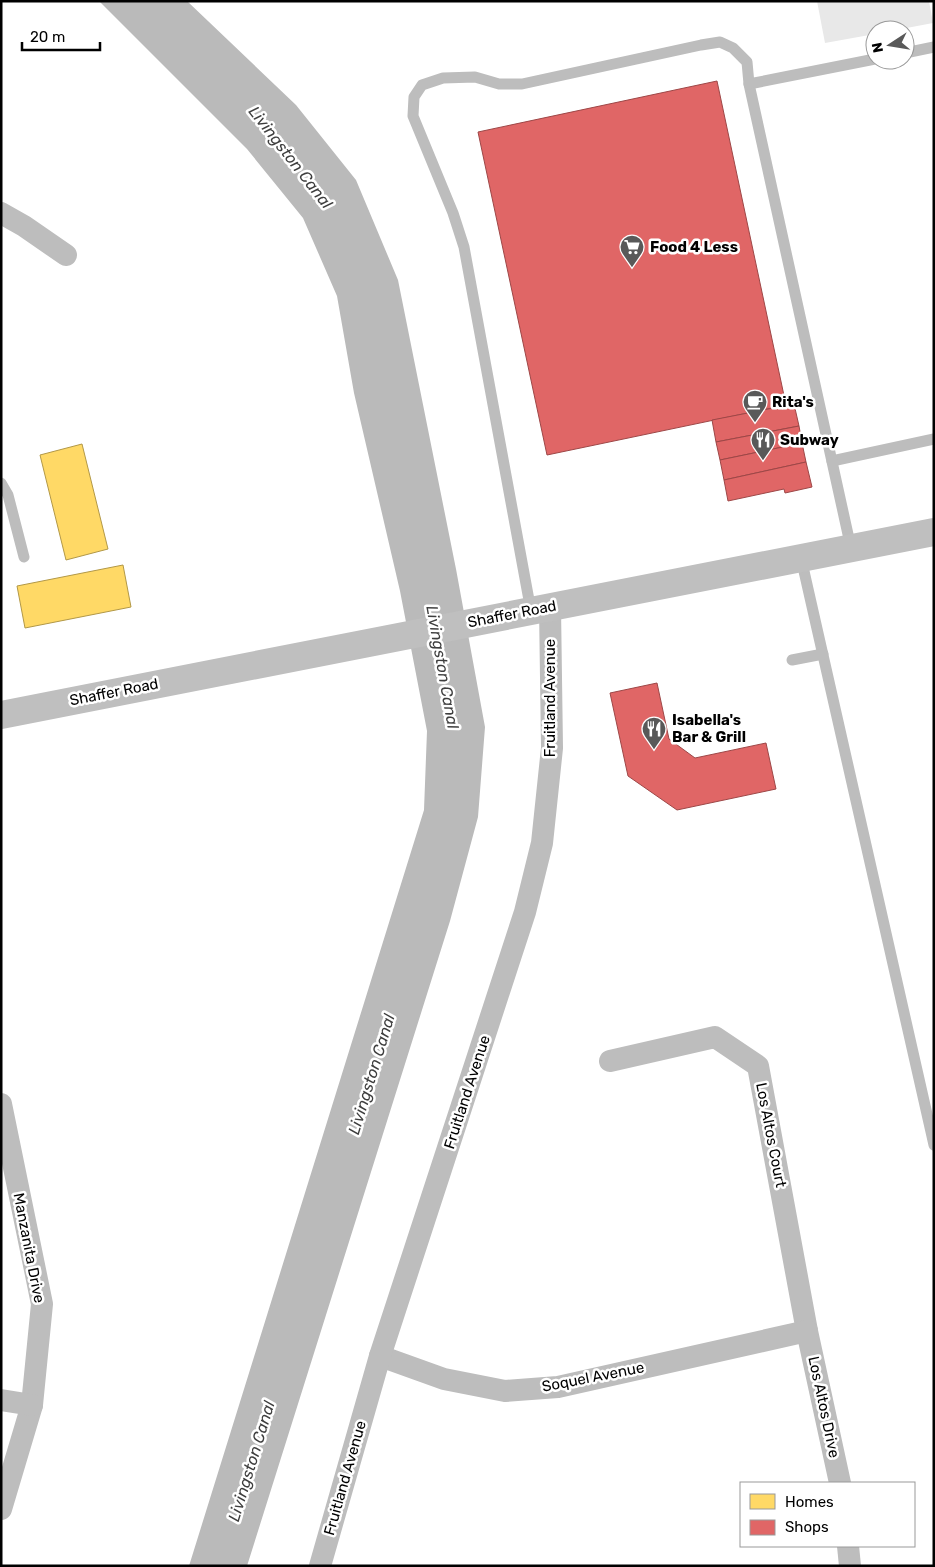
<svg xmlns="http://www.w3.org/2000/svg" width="935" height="1567" viewBox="0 0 935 1567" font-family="Rubik,sans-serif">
<rect width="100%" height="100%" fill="#fff"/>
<!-- green -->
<path fill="#e8e8e8" d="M817,1H929L933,23L896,30H875V34L825,43Z"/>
<!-- water -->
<path fill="#bababa" d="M99,1H187L296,105L356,180L398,280L456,569L485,727L478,817L450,921L247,1566H189L424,810L427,731L400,591L354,393L337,296L303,218L247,149Z"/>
<!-- homes -->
<g fill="#ffd966" stroke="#b29847">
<path d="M82,444L108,549L66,560L40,455Z"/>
<path d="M123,565L131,607L25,628L17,586Z"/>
</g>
<!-- shops -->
<g fill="#e06666" stroke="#9d4747">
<path d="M717,81L786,405L547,455L478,132Z"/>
<path d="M794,404L799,426L716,442L712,420Z"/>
<path d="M799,426L802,443L720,460L716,442Z"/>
<path d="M802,443L806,462L724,480L720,460Z"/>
<path d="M806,462L812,487L785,493L784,489L728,501L724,480Z"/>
<path d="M657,683L669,739L695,758L766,743L776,789L677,810L628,776L610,693Z"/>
</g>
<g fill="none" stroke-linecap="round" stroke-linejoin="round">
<!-- lane -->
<g stroke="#bdbdbd" stroke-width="11">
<path d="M905,53L934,47"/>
<path d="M832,461L934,439"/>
<path d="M1,483L8,495L24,557"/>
<path d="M851,548L749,84L875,59"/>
<path d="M801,558L934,1145"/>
<path d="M531,611L464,247L453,213L413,116L414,97L422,85L443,78L475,77L499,84H522L701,45L720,42L733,48L747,62L749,84"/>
<path d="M792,660L823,654"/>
</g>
<!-- street -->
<g stroke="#bdbdbd" stroke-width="22">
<path d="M1,213L24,226L66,255"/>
<path d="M610,1061L715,1037L758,1066L807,1331L840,1483"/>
<path d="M1,1104L42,1304L32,1405L1,1509"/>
<path d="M380,1356L444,1379L505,1391L558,1387L807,1331"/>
<path d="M1,1400L32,1405"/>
<path d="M848,1546L850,1566"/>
<path d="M320,1566L380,1356L525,912L542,843L552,748L550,607"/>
</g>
<!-- secondary -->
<path stroke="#bfbfbf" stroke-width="28" d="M1,715L934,532"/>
</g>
<!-- icons -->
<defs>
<symbol id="supermarket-pin" viewBox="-11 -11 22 30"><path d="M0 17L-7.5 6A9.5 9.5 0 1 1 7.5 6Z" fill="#595959" stroke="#fff"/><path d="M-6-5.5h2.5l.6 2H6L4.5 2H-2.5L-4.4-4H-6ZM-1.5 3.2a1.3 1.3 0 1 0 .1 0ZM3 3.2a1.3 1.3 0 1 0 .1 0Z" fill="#fff"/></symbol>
<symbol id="cafe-pin" viewBox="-11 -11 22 30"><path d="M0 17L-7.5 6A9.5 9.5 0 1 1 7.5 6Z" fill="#595959" stroke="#fff"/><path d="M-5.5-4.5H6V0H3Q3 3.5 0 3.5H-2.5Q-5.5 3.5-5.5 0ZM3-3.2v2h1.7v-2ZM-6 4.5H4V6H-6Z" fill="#fff"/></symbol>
<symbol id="restaurant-pin" viewBox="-11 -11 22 30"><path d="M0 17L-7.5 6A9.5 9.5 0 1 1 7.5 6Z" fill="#595959" stroke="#fff"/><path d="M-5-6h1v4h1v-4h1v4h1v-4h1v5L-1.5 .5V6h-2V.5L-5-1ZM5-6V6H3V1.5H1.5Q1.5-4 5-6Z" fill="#fff"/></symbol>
</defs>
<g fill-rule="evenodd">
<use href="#supermarket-pin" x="618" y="233" width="28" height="38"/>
<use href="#cafe-pin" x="741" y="388" width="28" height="38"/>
<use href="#restaurant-pin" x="749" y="426" width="28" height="38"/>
<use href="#restaurant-pin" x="640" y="715" width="28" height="38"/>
</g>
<g text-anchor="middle" stroke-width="5" stroke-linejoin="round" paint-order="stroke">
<!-- poi labels -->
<g font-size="15" font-weight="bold" fill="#000" stroke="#fff" text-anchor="start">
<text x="650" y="252">Food 4 Less</text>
<text x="772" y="407">Rita's</text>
<text x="780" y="445">Subway</text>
<text x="672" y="725">Isabella's<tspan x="672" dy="17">Bar &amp; Grill</tspan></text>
</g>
<!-- street labels -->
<g font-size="15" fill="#000" stroke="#fff">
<text transform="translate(512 614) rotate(-11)" y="5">Shaffer Road</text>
<text transform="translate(114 692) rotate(-11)" y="5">Shaffer Road</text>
<text transform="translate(550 698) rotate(-90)" y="5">Fruitland Avenue</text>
<text transform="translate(467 1092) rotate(-72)" y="5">Fruitland Avenue</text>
<text transform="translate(771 1135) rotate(79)" y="5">Los Altos Court</text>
<text transform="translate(29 1248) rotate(79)" y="5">Manzanita Drive</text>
<text transform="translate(593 1377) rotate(-11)" y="5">Soquel Avenue</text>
<text transform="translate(824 1407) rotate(78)" y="5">Los Altos Drive</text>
<text transform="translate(345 1478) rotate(-74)" y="5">Fruitland Avenue</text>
</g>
<!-- water labels -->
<g font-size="16" font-style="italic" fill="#3e3e3e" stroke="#fff">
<text transform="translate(291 157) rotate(52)" y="6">Livingston Canal</text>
<text transform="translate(443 667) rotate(80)" y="6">Livingston Canal</text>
<text transform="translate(371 1074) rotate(-73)" y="6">Livingston Canal</text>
<text transform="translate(251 1461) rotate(-73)" y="6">Livingston Canal</text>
</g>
</g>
<!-- border -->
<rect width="935" height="1567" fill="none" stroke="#000000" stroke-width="5"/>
<!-- legend -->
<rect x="740" y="1482" width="175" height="65" fill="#ffffff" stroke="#999999"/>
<rect x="750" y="1494" width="25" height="15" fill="#ffd966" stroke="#999999"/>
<text x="785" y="1507" font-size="15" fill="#000000">Homes</text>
<rect x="750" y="1520" width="25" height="15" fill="#e06666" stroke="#999999"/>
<text x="785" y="1532" font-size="15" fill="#000000">Shops</text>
<!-- north arrow -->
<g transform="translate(890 45) rotate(258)"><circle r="24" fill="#ffffff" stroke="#999999"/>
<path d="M0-4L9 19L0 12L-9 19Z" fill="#595959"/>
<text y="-8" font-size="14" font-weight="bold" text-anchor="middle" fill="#000000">N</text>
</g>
<!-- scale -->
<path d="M22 42v8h78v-8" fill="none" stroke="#000000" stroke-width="2.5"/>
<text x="30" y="42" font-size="15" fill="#000000" stroke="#ffffff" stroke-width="4" paint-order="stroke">20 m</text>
</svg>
